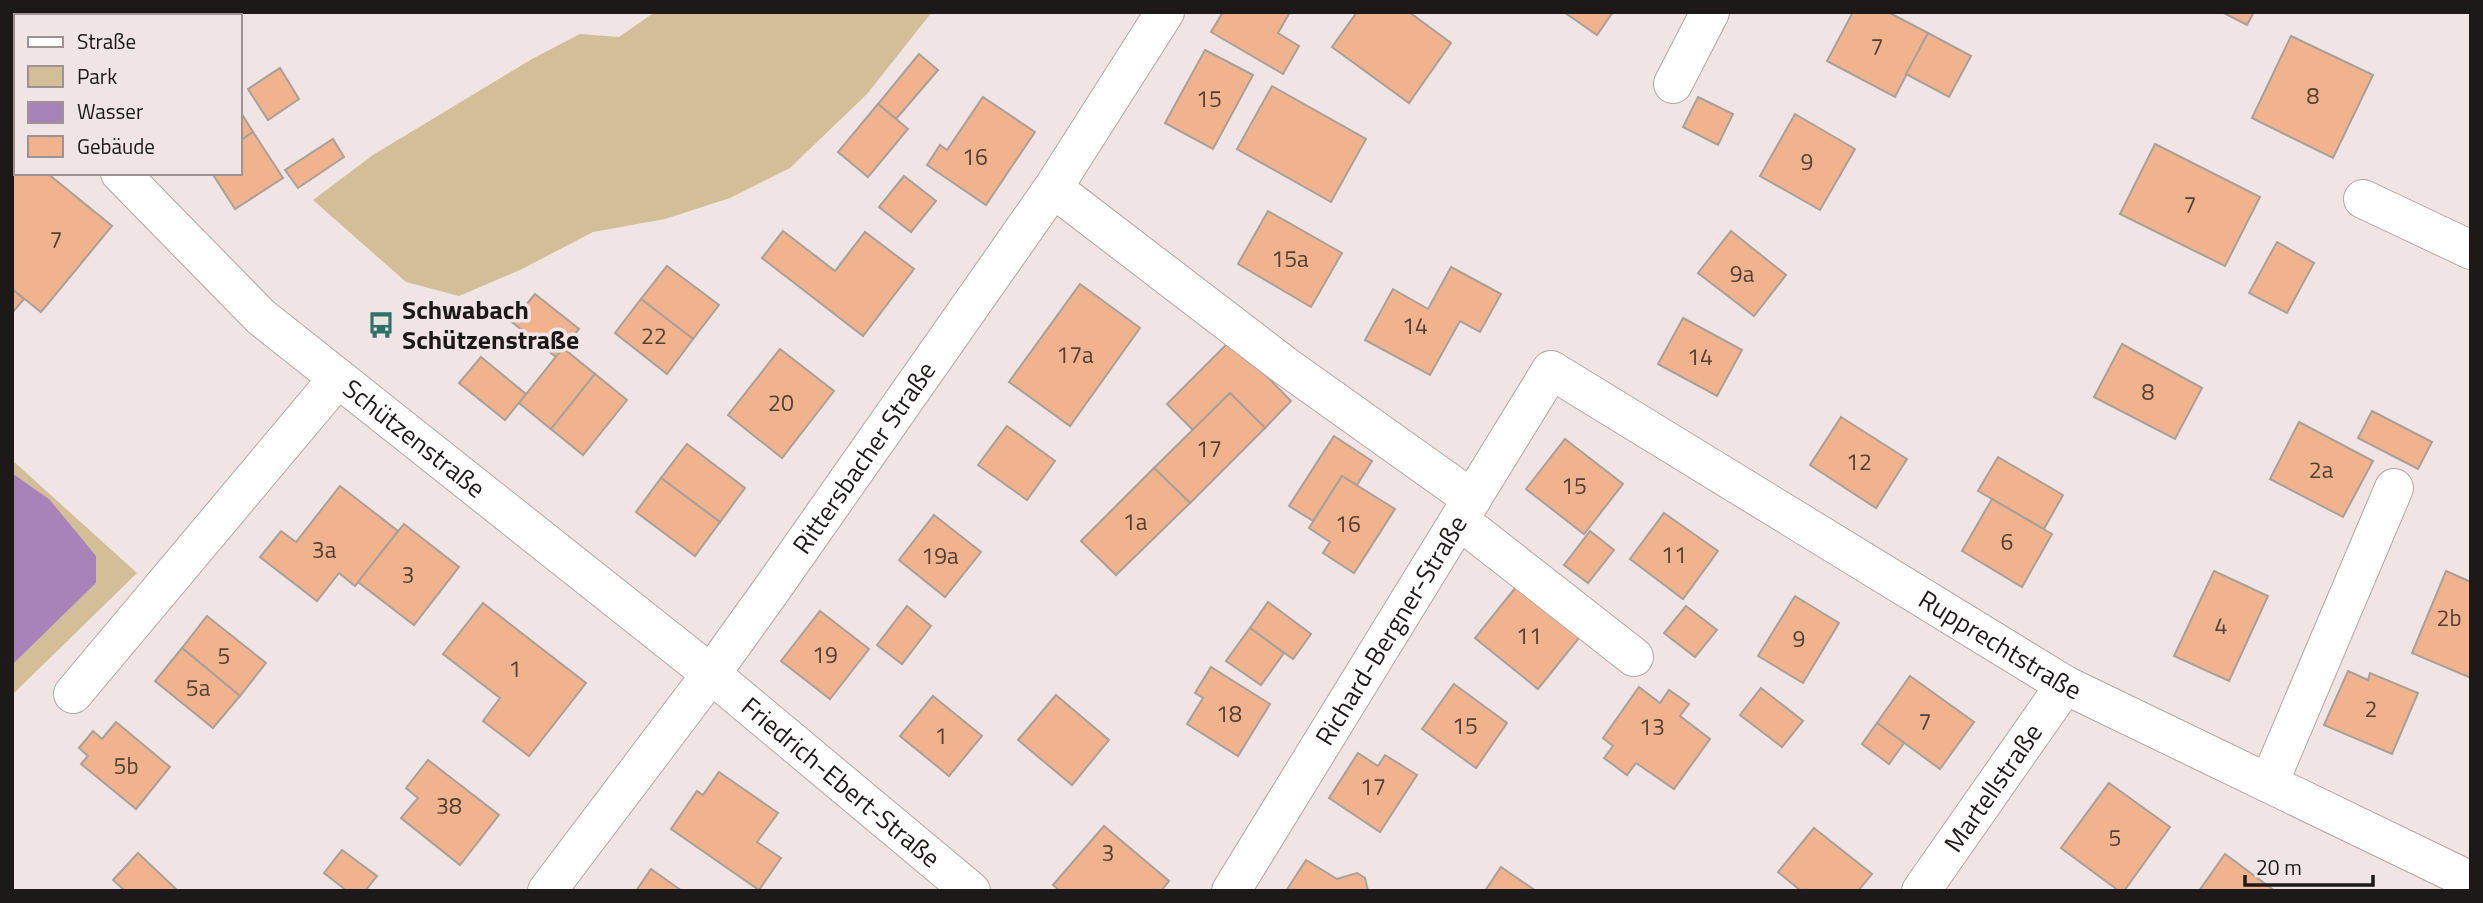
<svg xmlns="http://www.w3.org/2000/svg" width="2483" height="903" viewBox="0 0 2483 903" font-family="'Titillium Web',sans-serif">
<rect width="100%" height="100%" fill="#f1e4e4"/>
<!-- green -->
<g fill="#d2be97">
<path d="M655,12H932L867,94L790,168L730,198L665,219L593,232L522,269L459,296L406,282L313,200L373,155L532,59L580,34L619,37Z"/>
<path d="M12,460L137,573L12,695V665L96,583L49,499L12,473Z"/>
</g>
<!-- water -->
<path fill="#a883b9" d="M12,473L49,499L96,556V583L12,665Z"/>
<!-- building -->
<g fill="#f1b38e" stroke="#a9a09a" stroke-width="2">
<path d="M120,12H156L158,16H114Z"/>
<path d="M1223,12H1290L1278,33L1299,46L1283,74L1211,32Z"/>
<path d="M1357,12H1409L1451,43L1409,103L1332,47Z"/>
<path d="M1564,12H1613L1597,35Z"/>
<path d="M1853,12H1888L1928,33L1895,97L1827,61Z"/>
<path d="M2222,12H2254L2247,25Z"/>
<path d="M1928,33L1971,56L1949,97L1906,74Z"/>
<path d="M2291,36L2373,75L2333,158L2252,118Z"/>
<path d="M1205,50L1253,75L1213,149L1165,123Z"/>
<path d="M919,54L938,70L896,119L878,104Z"/>
<path d="M280,68L299,99L268,120L248,89Z"/>
<path d="M1272,86L1366,139L1331,202L1237,149Z"/>
<path d="M983,97L1035,132L986,205L927,165L940,145L947,150Z"/>
<path d="M1698,97L1733,114L1718,145L1683,127Z"/>
<path d="M878,104L908,129L868,177L838,152Z"/>
<path d="M240,111L253,132L240,141Z"/>
<path d="M1795,114L1855,149L1820,210L1760,176Z"/>
<path d="M253,132L283,178L235,209L212,173H240V141Z"/>
<path d="M333,139L344,157L298,188L285,170Z"/>
<path d="M2155,144L2260,197L2225,266L2120,214Z"/>
<path d="M16,159V173H47L112,226L41,312L12,289V163Z"/>
<path d="M904,176L936,201L911,232L879,207Z"/>
<path d="M1268,211L1342,253L1311,307L1238,264Z"/>
<path d="M783,231L835,271L865,232L914,269L863,336L762,258Z"/>
<path d="M1731,231L1786,275L1754,316L1698,273Z"/>
<path d="M2277,242L2314,263L2287,313L2249,293Z"/>
<path d="M667,266L719,305L693,339L641,299Z"/>
<path d="M1451,267L1501,294L1480,332L1460,321L1430,375L1365,340L1393,289L1428,309Z"/>
<path d="M1080,284L1140,328L1070,426L1009,382Z"/>
<path d="M12,289L24,299L12,313Z"/>
<path d="M535,294L579,329L556,357L512,322Z"/>
<path d="M641,299L693,339L667,374L615,333Z"/>
<path d="M1683,318L1742,350L1717,396L1658,364Z"/>
<path d="M1231,340L1291,401L1265,428L1230,393L1193,430L1167,404Z"/>
<path d="M2122,344L2202,388L2175,439L2094,397Z"/>
<path d="M563,348L595,374L551,429L519,403Z"/>
<path d="M780,349L834,391L782,458L728,415Z"/>
<path d="M481,357L526,394L505,420L459,383Z"/>
<path d="M595,374L627,400L583,455L551,429Z"/>
<path d="M1230,393L1265,428L1190,503L1154,468Z"/>
<path d="M2372,411L2432,442L2418,469L2358,438Z"/>
<path d="M1841,417L1907,459L1876,508L1810,465Z"/>
<path d="M2299,422L2373,461L2343,517L2270,479Z"/>
<path d="M1007,426L1055,461L1027,500L978,465Z"/>
<path d="M1334,436L1372,461L1357,485L1342,476L1313,521L1289,506Z"/>
<path d="M1565,439L1623,484L1584,534L1526,489Z"/>
<path d="M687,444L745,488L720,522L661,478Z"/>
<path d="M1998,457L2063,495L2044,529L1978,491Z"/>
<path d="M1154,468L1190,503L1116,575L1081,541Z"/>
<path d="M1342,476L1395,509L1354,573L1323,553L1330,542L1309,528Z"/>
<path d="M661,478L720,522L695,556L636,512Z"/>
<path d="M340,486L398,531L355,586L339,573L317,601L260,557L281,531L296,542Z"/>
<path d="M1992,499L2052,534L2022,587L1962,551Z"/>
<path d="M1664,513L1718,551L1683,599L1630,559Z"/>
<path d="M934,515L981,552L945,597L899,560Z"/>
<path d="M404,524L459,567L414,625L358,582Z"/>
<path d="M1590,531L1614,550L1588,583L1564,565Z"/>
<path d="M2214,571L2268,596L2229,681L2174,656Z"/>
<path d="M2446,571L2471,582V678L2412,653Z"/>
<path d="M1520,582L1583,633L1538,689L1475,638Z"/>
<path d="M1795,596L1839,623L1803,683L1758,656Z"/>
<path d="M1268,602L1311,634L1293,659L1250,628Z"/>
<path d="M483,603L586,683L529,756L483,721L500,698L443,654Z"/>
<path d="M907,606L931,626L902,664L877,645Z"/>
<path d="M1686,606L1717,630L1695,657L1664,633Z"/>
<path d="M820,611L869,649L830,699L781,661Z"/>
<path d="M207,616L266,663L240,696L182,648Z"/>
<path d="M1250,628L1284,653L1261,685L1226,661Z"/>
<path d="M182,648L240,696L213,728L155,681Z"/>
<path d="M1211,667L1270,704L1238,756L1187,724L1203,698L1195,693Z"/>
<path d="M2348,671L2368,680L2370,673L2418,693L2392,754L2324,725Z"/>
<path d="M1910,676L1974,722L1940,769L1877,723Z"/>
<path d="M1454,684L1507,723L1476,768L1422,729Z"/>
<path d="M1639,687L1660,703L1669,690L1689,704L1680,716L1710,739L1674,789L1636,763L1627,775L1604,758L1613,746L1603,738Z"/>
<path d="M1761,688L1803,721L1782,747L1740,715Z"/>
<path d="M1056,695L1109,740L1072,785L1018,740Z"/>
<path d="M933,696L982,736L949,776L900,736Z"/>
<path d="M116,722L170,767L136,809L81,764L88,756L79,748L93,731L102,739Z"/>
<path d="M1877,723L1904,743L1889,764L1862,744Z"/>
<path d="M1358,753L1378,766L1385,755L1417,775L1380,832L1329,798Z"/>
<path d="M428,760L499,815L460,865L401,818L418,798L406,788Z"/>
<path d="M719,772L778,813L757,842L781,858L759,890L671,829L697,791L703,795Z"/>
<path d="M2109,783L2170,827L2124,891H2119L2061,848Z"/>
<path d="M1104,826L1169,881L1161,891H1060L1053,885Z"/>
<path d="M1814,828L1872,874L1858,891H1801L1778,872Z"/>
<path d="M342,850L377,876L365,891H347L324,873Z"/>
<path d="M138,853L178,891H122L123,889L113,880Z"/>
<path d="M2225,854L2275,891H2199Z"/>
<path d="M1306,860L1337,879L1357,873L1365,878L1368,891H1286Z"/>
<path d="M1501,867L1536,891H1485Z"/>
<path d="M651,869L682,891H636Z"/>
</g>
<g fill="none" stroke-linecap="round" stroke-linejoin="round">
<defs>
<g id="minor">
<path d="M37,12L40,16"/>
<path d="M12,55L16,60"/>
<path d="M1673,84L1710,12"/>
<path id="s1" d="M120,173L261,317L711,674L971,891"/>
<path d="M1053,188L1284,365L1472,499"/>
<path d="M2363,199L2471,250"/>
<path d="M1459,520L1634,657"/>
<path d="M73,694L338,378"/>
<path d="M2269,783L2394,488"/>
<path id="s2" d="M1231,891L1551,370L2065,685L2471,881"/>
<path id="s3" d="M1921,891L2065,685"/>
</g>
<g id="major">
<path id="s4" d="M547,891L711,674L772,589L1053,188L1165,12"/>
</g>
</defs>
<!-- minor casing -->
<use href="#minor" stroke="#b1a6a5" stroke-width="40"/>
<!-- major casing -->
<use href="#major" stroke="#b1a6a5" stroke-width="40"/>
<!-- minor -->
<use href="#minor" stroke="#fff" stroke-width="38"/>
<!-- major -->
<use href="#major" stroke="#fff" stroke-width="38"/>
</g>
<!-- icons -->
<defs>
<symbol id="bus-bare" viewBox="-9 -9 18 18"><path d="M-5-6H5V4H4V6H2V4H-2V6H-4V4H-5ZM-3.5-4V0h7V-4ZM-3.5 1.2v1.5H-2V1.2ZM2 1.2v1.5H3.5V1.2Z" fill="#2d7368" stroke="#f1e4e4" stroke-width="2.5" paint-order="stroke"/></symbol>
</defs>
<g fill-rule="evenodd">
<use href="#bus-bare" x="362" y="306" width="38" height="38"/>
</g>
<g text-anchor="middle" stroke-width="7" stroke-linejoin="round" paint-order="stroke">
<!-- number labels -->
<g font-size="23" fill="#534036">
<text x="1877" y="55">7</text>
<text x="2313" y="104">8</text>
<text x="1209" y="107">15</text>
<text x="975" y="165">16</text>
<text x="1807" y="170">9</text>
<text x="2190" y="213">7</text>
<text x="56" y="248">7</text>
<text x="1290" y="267">15a</text>
<text x="1742" y="282">9a</text>
<text x="1415" y="334">14</text>
<text x="654" y="344">22</text>
<text x="1075" y="363">17a</text>
<text x="1700" y="365">14</text>
<text x="2148" y="400">8</text>
<text x="781" y="411">20</text>
<text x="1209" y="457">17</text>
<text x="1859" y="470">12</text>
<text x="2321" y="478">2a</text>
<text x="1574" y="494">15</text>
<text x="1135" y="530">1a</text>
<text x="1348" y="532">16</text>
<text x="2007" y="550">6</text>
<text x="324" y="558">3a</text>
<text x="1674" y="563">11</text>
<text x="940" y="564">19a</text>
<text x="408" y="583">3</text>
<text x="2449" y="626">2b</text>
<text x="2221" y="634">4</text>
<text x="1529" y="644">11</text>
<text x="1799" y="647">9</text>
<text x="825" y="663">19</text>
<text x="224" y="664">5</text>
<text x="515" y="677">1</text>
<text x="198" y="696">5a</text>
<text x="2371" y="717">2</text>
<text x="1229" y="722">18</text>
<text x="1925" y="730">7</text>
<text x="1465" y="734">15</text>
<text x="1652" y="735">13</text>
<text x="941" y="744">1</text>
<text x="126" y="774">5b</text>
<text x="1373" y="795">17</text>
<text x="449" y="814">38</text>
<text x="2115" y="846">5</text>
<text x="1108" y="861">3</text>
</g>
<!-- poi labels -->
<g font-size="26" font-weight="bold" fill="#1e1919" stroke="#f1e4e4" text-anchor="start">
<text x="402" y="319">Schwabach<tspan x="402" dy="30">Schützenstraße</tspan></text>
</g>
<!-- street labels -->
<g font-size="26" fill="#1e1919" stroke="#f1e4e4">
<text dy="9" stroke="none"><textPath href="#s1" startOffset="397">Schützenstraße</textPath></text>
<text dy="9" stroke="none"><textPath href="#s4" startOffset="537">Rittersbacher Straße</textPath></text>
<text dy="9" stroke="none"><textPath href="#s2" startOffset="306">Richard-Bergner-Straße</textPath></text>
<text dy="9" stroke="none"><textPath href="#s2" startOffset="1138">Rupprechtstraße</textPath></text>
<text dy="9" stroke="none"><textPath href="#s1" startOffset="945">Friedrich-Ebert-Straße</textPath></text>
<text dy="9" stroke="none"><textPath href="#s3" startOffset="126">Martellstraße</textPath></text>
</g>
</g>
<!-- border -->
<rect width="2483" height="903" fill="none" stroke="#1e1919" stroke-width="28"/>
<!-- legend -->
<rect x="14" y="14" width="228" height="161" fill="#f1e4e4" stroke="#9d9393" stroke-width="2"/>
<rect x="28" y="37" width="35" height="10" fill="#ffffff" stroke="#9d9393" stroke-width="2"/>
<text x="77" y="49" font-size="21" fill="#1e1919">Straße</text>
<rect x="28" y="66" width="35" height="21" fill="#d2be97" stroke="#9d9393" stroke-width="2"/>
<text x="77" y="84" font-size="21" fill="#1e1919">Park</text>
<rect x="28" y="102" width="35" height="21" fill="#a883b9" stroke="#9d9393" stroke-width="2"/>
<text x="77" y="119" font-size="21" fill="#1e1919">Wasser</text>
<rect x="28" y="136" width="35" height="21" fill="#f1b38e" stroke="#9d9393" stroke-width="2"/>
<text x="77" y="154" font-size="21" fill="#1e1919">Gebäude</text>
<!-- scale -->
<path d="M2245 875v10h128v-10" fill="none" stroke="#1e1919" stroke-width="3.5"/>
<text x="2256" y="875" font-size="21" fill="#1e1919" stroke="#f1e4e4" stroke-width="5" paint-order="stroke">20 m</text>
</svg>
